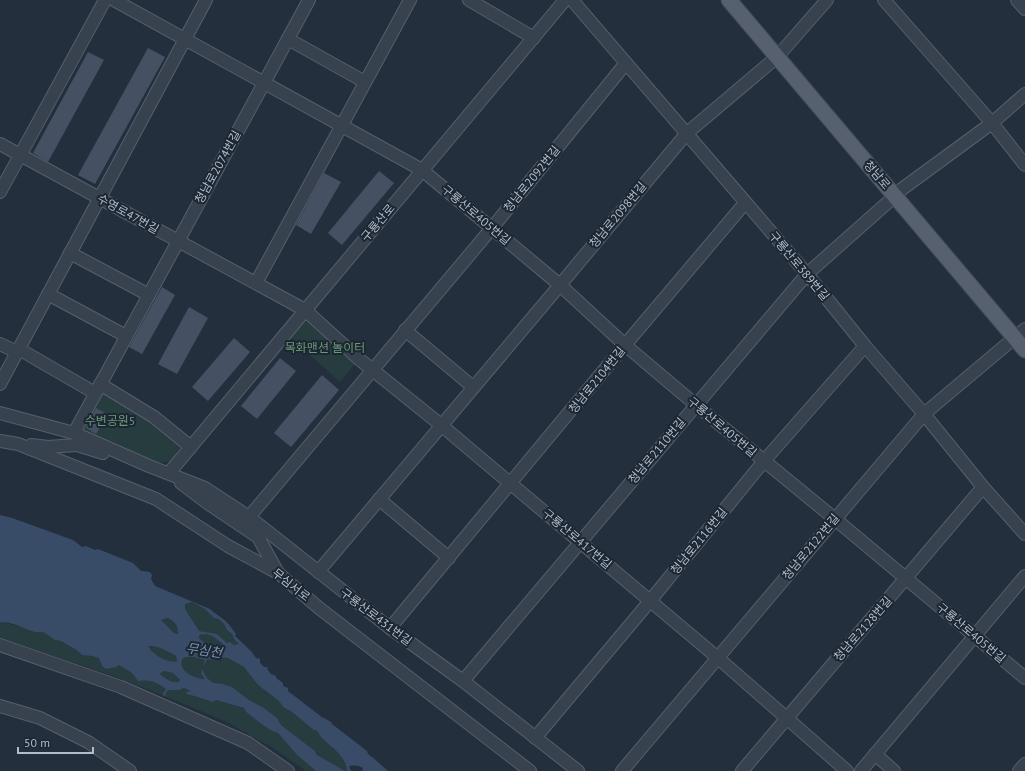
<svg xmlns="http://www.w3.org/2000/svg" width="1025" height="771" viewBox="0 0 1025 771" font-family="'PT Sans','Noto Sans KR',sans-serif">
<rect width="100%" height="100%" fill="#242f3e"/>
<!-- green -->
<g fill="#263c3f">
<path d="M310,314L359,359L340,382L290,337Z"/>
<path d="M102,390L150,419L181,446L171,461L156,463L80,430Z"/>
<path d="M192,602L205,609L214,618L219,619L224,624L227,630L232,634L234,639L239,644L234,645L230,642L227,643L217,634L199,631L194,625L185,609V604Z"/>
<path d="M168,618C175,623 178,625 178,634L174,633L161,620Z"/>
<path d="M0,622L43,632L55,640L61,641L78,651L82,655L92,656L99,658L102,666L119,665L132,673L138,681C149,679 157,682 166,689L162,695L111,675L0,638Z"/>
<path d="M200,634C208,633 217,635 220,643L225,646L223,648L209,646L199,638Z"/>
<path d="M147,646C158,645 167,651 176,656L177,661C167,664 153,654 147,646Z"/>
<path d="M221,656L228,658L244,667L258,685L279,701L283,707L292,712L316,730L325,741L342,757L347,764V771C340,769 319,758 315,751L281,725L277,718L264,708L249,700L232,687L223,684H213L207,678L202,669C205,660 211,657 221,656Z"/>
<path d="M186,657H194L205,660L201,672L205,679C198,679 184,674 182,666C181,664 182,661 182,659Z"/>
<path d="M164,671L173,673L180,680L179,682C171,683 166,679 160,674Z"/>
<path d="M184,688L192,692V695L212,702L216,700L244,708L246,712L260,723L272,731L278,733L297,755L316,771H306L273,748L227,722L167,697L165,695L168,690H179Z"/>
</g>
<!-- water -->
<path fill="#394c67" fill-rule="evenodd" d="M0,515L12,518L73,540L82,547L86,546L95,550L98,549L133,563L141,571L150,572L152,575L151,579L155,586L210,609C214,613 218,615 223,619C228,622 232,629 236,634L235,636L251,651L256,658L260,659V663L264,667H268L267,669L271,674L276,676V678L283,683V686L288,688V691L323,718H324L331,722L332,724L367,751L368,754C375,759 381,765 388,771H362L363,768C359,765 353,765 349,766L351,771H347C346,756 333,749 323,739C319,735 319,733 316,730H314L292,712L283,707L279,701L258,685L244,667L228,658L216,657L214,659L207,660L202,669L207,678L213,683L223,684L232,687L249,700L264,708L277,718L281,725L315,751L317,755L345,771H316L297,755L278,733L272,731L260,723L246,712L244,708L216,700L212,702C204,699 196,696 187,694L186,692L191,691L184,688L179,690H168L165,695L167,697L162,695L166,689C157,682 149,679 138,681L132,673L119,665L116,667L106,669L102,666L99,658L92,656L82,655L78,651L61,641L55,640L43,632C30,634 22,625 9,623C6,622 3,623 0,622ZM192,602L205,609L214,618L219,619L224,624L227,630L232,634L234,639L239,644L234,645L230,642L227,643L217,634L199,631L185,609V604ZM168,618C175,622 178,625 178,634L174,633L161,620ZM200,634L203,635L204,634C214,634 218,641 225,646L223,648L209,646L199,638ZM148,646C158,645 167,651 176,656L177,661C168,664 152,654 148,646ZM186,657H194L205,660L201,673L205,679C198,679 184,674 182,666C181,664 182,661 182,659ZM164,671L173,673L180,680L179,682C171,683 166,679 160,674Z"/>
<!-- building -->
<g fill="#455162">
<path d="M148,48L165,57L95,184L78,175Z"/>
<path d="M88,52L104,60L48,162L33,153Z"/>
<path d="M379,171L394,183L342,245L328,233Z"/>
<path d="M324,173L341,182L311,234L296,225Z"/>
<path d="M162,287L175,295L142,354L129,347Z"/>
<path d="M189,307L208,318L177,374L158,364Z"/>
<path d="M234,338L250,352L208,401L192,387Z"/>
<path d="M280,358L296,371L257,419L241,406Z"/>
<path d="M322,375L339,390L291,447L274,433Z"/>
<path d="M96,408L107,414L96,434L86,428Z"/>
</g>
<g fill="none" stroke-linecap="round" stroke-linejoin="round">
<defs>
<g id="minor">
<path d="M114,0L422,170L560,285L625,345L696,405L835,519L1025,678"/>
<path d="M469,0L534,38"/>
<path d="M572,0L807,274L865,346L924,414L983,487L1025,534"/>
<path d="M884,0L992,123L1025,165"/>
<path d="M1017,0L1025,9"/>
<path d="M288,39L365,82"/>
<path d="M0,144L305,310L359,359L441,425L718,658L847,771"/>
<path d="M0,192L105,0"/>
<path d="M70,253L149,295"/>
<path d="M256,283L410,0"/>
<path d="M48,294L126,336"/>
<path d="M405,330L473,387"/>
<path d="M0,344L17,352"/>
<path d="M19,349L95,393"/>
<path d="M0,384L206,0"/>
<path d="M100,384L154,417L191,447"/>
<path d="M0,413L74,433L149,466L205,488L249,517L390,628L463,681L578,771"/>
<path d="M74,433L309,0"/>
<path d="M0,441L18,444L156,499L228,546L278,573L319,608L530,771"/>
<path d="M31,445L48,447L77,445L103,453"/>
<path d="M169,473L565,0"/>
<path d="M181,483L206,502L258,537L278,573"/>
<path d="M379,499L449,558"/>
<path d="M249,517L492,228L626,63"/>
<path d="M318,572L560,285L687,133L777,57L827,0"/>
<path d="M390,628L625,345L745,203"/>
<path d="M0,645L121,687L248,743L288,771"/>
<path d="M463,681L807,274L895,196L902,189L992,123L1025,94"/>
<path d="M0,706L40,718L88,742L130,771"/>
<path d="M535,738L650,601L764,461L865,346"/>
<path d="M875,754L894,771"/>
<path d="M622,771L924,414L1025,329"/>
<path d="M742,771L983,487"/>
<path d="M861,771L1025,576"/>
<path d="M1019,771L1025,764"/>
</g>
<path id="major" d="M729,0L1025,350"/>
</defs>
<!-- minor casing -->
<use href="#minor" stroke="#565f6c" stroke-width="14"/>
<!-- major casing -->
<use href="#major" stroke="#414a57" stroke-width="17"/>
<!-- minor -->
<use href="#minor" stroke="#38414e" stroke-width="12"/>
<!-- major -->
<use href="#major" stroke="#56606e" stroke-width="15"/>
</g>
<g text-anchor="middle" stroke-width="4" stroke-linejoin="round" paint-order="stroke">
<!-- street labels -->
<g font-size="12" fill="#b4bcc9" stroke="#1d2633">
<text transform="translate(218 167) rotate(-61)" y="4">청남로2074번길</text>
<text transform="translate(877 175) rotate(50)" y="4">청남로</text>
<text transform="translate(532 179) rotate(-51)" y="4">청남로2092번길</text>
<text transform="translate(128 214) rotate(29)" y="4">수영로47번길</text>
<text transform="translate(476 215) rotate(40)" y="4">구룡산로405번길</text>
<text transform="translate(618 215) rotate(-50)" y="4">청남로2098번길</text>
<text transform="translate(378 223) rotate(-50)" y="4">구룡산로</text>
<text transform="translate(799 266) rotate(50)" y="4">구룡산로389번길</text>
<text transform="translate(597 380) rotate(-51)" y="4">청남로2104번길</text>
<text transform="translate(722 427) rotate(40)" y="4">구룡산로405번길</text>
<text transform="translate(657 451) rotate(-50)" y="4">청남로2110번길</text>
<text transform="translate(577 539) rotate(40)" y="4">구룡산로417번길</text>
<text transform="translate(699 541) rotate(-51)" y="4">청남로2116번길</text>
<text transform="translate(811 547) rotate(-50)" y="4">청남로2122번길</text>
<text transform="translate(291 585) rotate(38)" y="4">무심서로</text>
<text transform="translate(376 617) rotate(37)" y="4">구룡산로431번길</text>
<text transform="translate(863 629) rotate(-49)" y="4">청남로2128번길</text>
<text transform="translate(971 633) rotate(40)" y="4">구룡산로405번길</text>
</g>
<!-- park labels -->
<g font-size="12" fill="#6b9a76" stroke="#1d2633">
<text x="325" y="352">목화맨션 놀이터</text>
<text x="110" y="425">수변공원5</text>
</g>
<!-- water labels -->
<g font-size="13" font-style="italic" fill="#7c92b1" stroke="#1d2633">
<text transform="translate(204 650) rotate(9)" y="5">무심천</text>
</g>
</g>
<!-- scale -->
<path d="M18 747v6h75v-6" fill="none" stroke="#b4bcc9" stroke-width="2"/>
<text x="24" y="747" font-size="12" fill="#b4bcc9" stroke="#1d2633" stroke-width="3" paint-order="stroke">50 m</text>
</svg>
